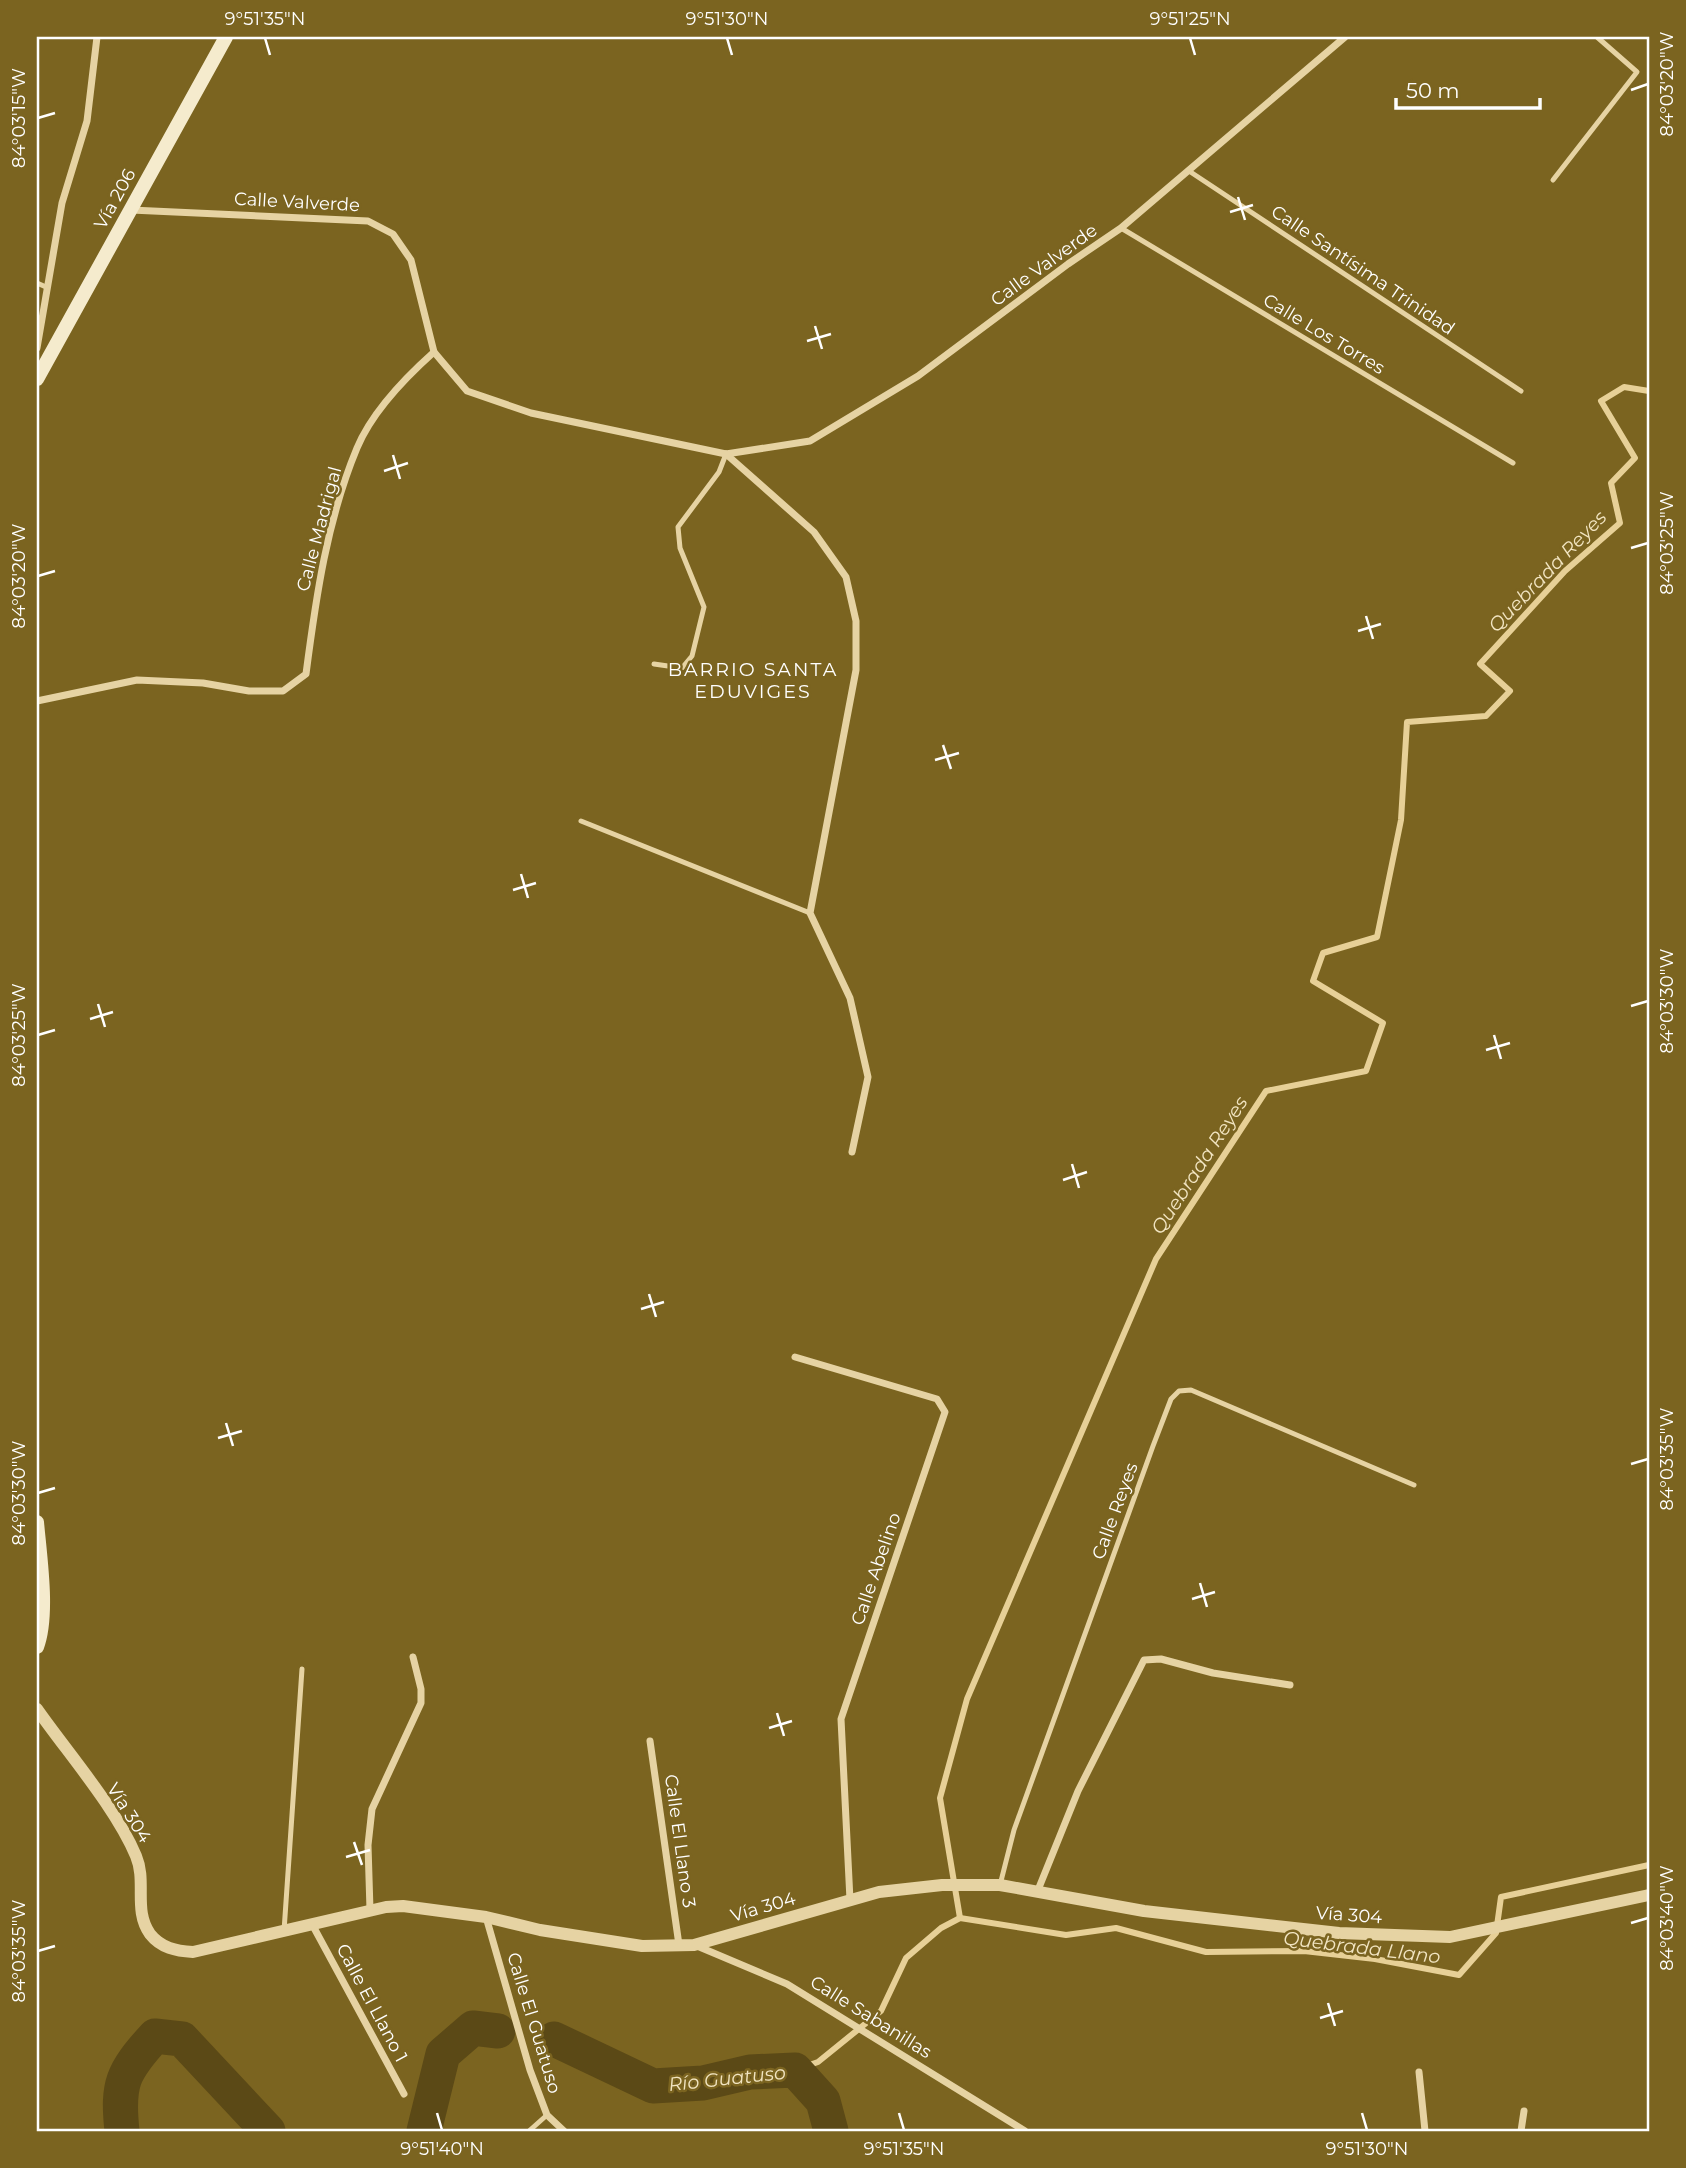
<svg xmlns="http://www.w3.org/2000/svg" width="1686" height="2168" viewBox="0 0 1686 2168" font-family="Montserrat,sans-serif">
<rect width="100%" height="100%" fill="#7b6420"/>
<g fill="none" stroke-linecap="round" stroke-linejoin="round">
<!-- stream -->
<g stroke="#e7d097" stroke-width="6">
<path d="M960,1918L940,1798L967,1699L1156,1259L1266,1091L1366,1071L1383,1023L1313,981L1323,953L1377,937L1401,820L1407,722L1486,716L1510,691L1480,664L1565,571L1620,523L1611,483L1635,458L1601,401L1624,387L1649,391"/>
<path d="M795,2070L818,2062L881,2011L906,1958L941,1928L960,1918L1066,1935L1116,1928L1206,1952L1304,1951L1375,1959L1459,1975L1496,1933L1501,1897L1649,1865"/>
</g>
<!-- river -->
<g stroke="#5b4916" stroke-width="35">
<path d="M554,2039L653,2086L703,2083L750,2072L795,2070L823,2101L831,2131"/>
<path d="M122,2131C117,2084 122,2072 155,2036L182,2039L268,2131"/>
<path d="M424,2131L443,2054L473,2028L498,2031"/>
</g>
<!-- service -->
<g stroke="#e6d3a3" stroke-width="5">
<path d="M1189,171L1521,391"/>
<path d="M1553,180L1637,72L1597,37"/>
<path d="M1121,228L1513,463"/>
<path d="M37,283L46,287"/>
<path d="M654,664L682,668L692,656L704,607L680,548L678,527L719,472L726,454"/>
<path d="M581,821L810,913"/>
<path d="M1000,1885L1014,1830L1153,1446L1171,1399L1179,1391L1191,1390L1414,1485"/>
<path d="M284,1931L302,1669"/>
<path d="M529,2131L547,2115"/>
</g>
<!-- minor -->
<g stroke="#e6d3a3" stroke-width="7">
<path d="M131,210L368,221L393,234L411,260L434,352L467,391L531,413L726,454L810,441L918,376L1068,264L1121,228L1345,37"/>
<path d="M37,348L62,203L87,121L97,37"/>
<path d="M726,454L814,532L846,577L856,621V670L810,913L850,998L868,1077L852,1152"/>
<path d="M37,701L137,680L203,683L249,691H283L306,674C316,597 327,520 357,448C372,412 406,377 434,352"/>
<path d="M795,1357L937,1399L945,1412L841,1719L850,1900"/>
<path d="M650,1741L679,1945"/>
<path d="M1038,1890L1078,1791L1144,1660L1161,1659L1213,1673L1290,1685"/>
<path d="M370,1910L368,1845L372,1809L421,1703V1689L413,1657"/>
<path d="M486,1917L530,2070L547,2115L564,2131"/>
<path d="M313,1926L404,2094"/>
<path d="M697,1946L787,1984L1025,2131"/>
<path d="M1419,2072L1425,2131"/>
<path d="M1521,2131L1524,2111"/>
</g>
<!-- tertiary -->
<path stroke="#e6d3a3" stroke-width="12" d="M37,1709C67,1752 116,1808 136,1856C147,1882 133,1910 150,1934C161,1948 176,1951 193,1952L386,1907L403,1906L486,1917L540,1930L642,1946L694,1945L879,1892L942,1885H1000L1144,1911L1339,1933L1450,1937L1649,1895"/>
<!-- secondary -->
<g stroke="#f5ebcd" stroke-width="14">
<path d="M37,379L226,37"/>
<path d="M37,1522C40,1557 49,1615 37,1647"/>
</g>
</g>
<!-- ticks -->
<path fill="none" stroke="#fff" stroke-width="2.5" d="M265,38L270,55M727,38L732,55M1190,38L1195,55M1631,90L1648,84M38,118L55,113M1238,197L1245,220M1230,212L1253,205M815,326L822,349M807,341L831,334M393,455L400,479M384,471L408,463M1631,548L1648,543M38,576L55,571M1366,616L1373,639M1358,631L1381,624M943,745L951,769M935,760L959,753M521,874L528,898M513,890L536,883M98,1004L105,1027M1631,1006L1648,1001M90,1019L113,1012M38,1035L55,1030M1494,1035L1501,1059M1486,1050L1510,1043M1072,1164L1079,1188M1063,1180L1087,1172M649,1294L656,1317M641,1309L664,1302M226,1423L233,1446M218,1438L242,1431M1631,1464L1648,1459M38,1493L55,1488M1200,1583L1207,1607M1192,1599L1215,1592M777,1713L784,1736M769,1728L792,1721M354,1842L362,1865M346,1857L370,1850M1631,1923L1648,1918M38,1951L55,1946M1328,2003L1335,2026M1320,2018L1343,2011M437,2113L442,2130M899,2113L904,2130M1362,2113L1367,2130"/>
<g text-anchor="middle" stroke-width="5" stroke-linejoin="round" paint-order="stroke">
<!-- street labels -->
<g font-size="18" fill="#fff" stroke="#7b6420">
<text transform="translate(115 199) rotate(-61)" y="6">Vía 206</text>
<text transform="translate(297 202) rotate(3)" y="6">Calle Valverde</text>
<text transform="translate(1044 265) rotate(-36)" y="6">Calle Valverde</text>
<text transform="translate(1363 270) rotate(34)" y="6">Calle Santísima Trinidad</text>
<text transform="translate(1324 334) rotate(31)" y="6">Calle Los Torres</text>
<text transform="translate(319 529) rotate(-75)" y="6">Calle Madrigal</text>
<text transform="translate(1115 1511) rotate(-70)" y="6">Calle Reyes</text>
<text transform="translate(876 1569) rotate(-71)" y="6">Calle Abelino</text>
<text transform="translate(129 1813) rotate(58)" y="6">Vía 304</text>
<text transform="translate(680 1841) rotate(82)" y="6">Calle El Llano 3</text>
<text transform="translate(763 1907) rotate(-16)" y="6">Vía 304</text>
<text transform="translate(1349 1915) rotate(4)" y="6">Vía 304</text>
<text transform="translate(372 2003) rotate(62)" y="6">Calle El Llano 1</text>
<text transform="translate(871 2017) rotate(32)" y="6">Calle Sabanillas</text>
<text transform="translate(534 2023) rotate(73)" y="6">Calle El Guatuso</text>
</g>
<!-- water labels -->
<g font-size="19" font-style="italic" fill="#f2e5c2" stroke="#7b6420">
<text transform="translate(1547 571) rotate(-46)" y="7">Quebrada Reyes</text>
<text transform="translate(1199 1165) rotate(-57)" y="7">Quebrada Reyes</text>
<text transform="translate(1362 1947) rotate(7)" y="7">Quebrada Llano</text>
<text transform="translate(727 2078) rotate(-6)" y="7">Río Guatuso</text>
</g>
<!-- neighbourhood labels -->
<g font-size="19" letter-spacing="2" fill="#fff" stroke="#7b6420">
<text x="753" y="676">BARRIO SANTA<tspan x="753" dy="22">EDUVIGES</tspan></text>
</g>
</g>
<!-- border -->
<rect width="1686" height="2168" fill="none" stroke="#7b6420" stroke-width="77"/>
<!-- scale -->
<path d="M1396 98v10h144v-10" fill="none" stroke="#ffffff" stroke-width="3.5"/>
<text x="1406" y="98" font-size="21" fill="#ffffff" stroke="#7b6420" stroke-width="5" paint-order="stroke">50 m</text>
<rect x="38" y="38" width="1610" height="2092" fill="none" stroke="#fff" stroke-width="2.5"/>
<g font-size="18" text-anchor="middle" fill="#fff">
<text x="265" y="25">9°51'35"N</text>
<text x="727" y="25">9°51'30"N</text>
<text x="1190" y="25">9°51'25"N</text>
<text transform="translate(1667 84) rotate(-90)" y="6">84°03'20"W</text>
<text transform="translate(19 118) rotate(-90)" y="6">84°03'15"W</text>
<text transform="translate(1667 543) rotate(-90)" y="6">84°03'25"W</text>
<text transform="translate(19 576) rotate(-90)" y="6">84°03'20"W</text>
<text transform="translate(1667 1001) rotate(-90)" y="6">84°03'30"W</text>
<text transform="translate(19 1035) rotate(-90)" y="6">84°03'25"W</text>
<text transform="translate(1667 1459) rotate(-90)" y="6">84°03'35"W</text>
<text transform="translate(19 1493) rotate(-90)" y="6">84°03'30"W</text>
<text transform="translate(1667 1918) rotate(-90)" y="6">84°03'40"W</text>
<text transform="translate(19 1951) rotate(-90)" y="6">84°03'35"W</text>
<text x="442" y="2155">9°51'40"N</text>
<text x="904" y="2155">9°51'35"N</text>
<text x="1367" y="2155">9°51'30"N</text>
</g>
</svg>
